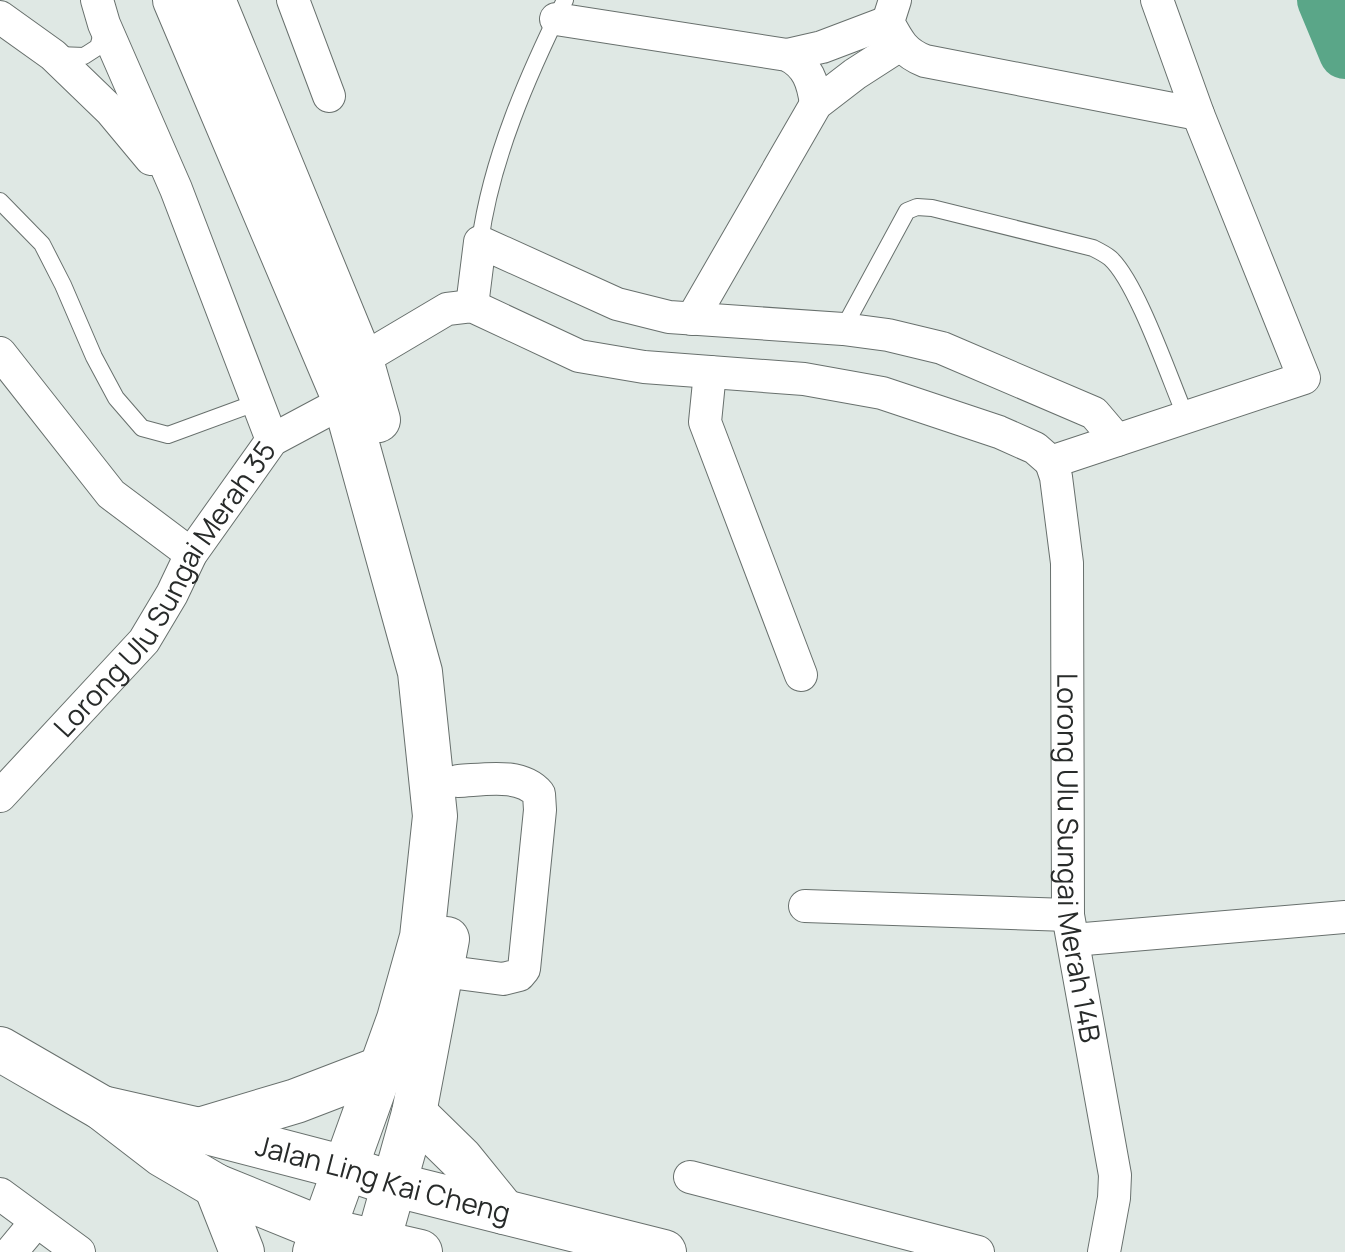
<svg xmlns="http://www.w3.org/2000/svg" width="1345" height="1252" viewBox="0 0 1345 1252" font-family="Manrope,sans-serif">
<rect width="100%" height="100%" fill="#dfe8e4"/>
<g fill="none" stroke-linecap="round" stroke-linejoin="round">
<!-- river -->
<path stroke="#5aa688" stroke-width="52" d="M1323,0L1345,53"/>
<defs>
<g id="lane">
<path d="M58,55L84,56L98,47L103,30"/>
<path d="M0,201L42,244L63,285L94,357L116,398L142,428L168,435L258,402"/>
<path d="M480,242C491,159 528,75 565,0"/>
<path d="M843,329L907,211L917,207L932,208L1093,248C1099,251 1105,254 1110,258C1137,282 1170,380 1186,417"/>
</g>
<g id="street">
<path d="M97,0L104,24L176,189L272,440"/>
<path d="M293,0L329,96"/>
<path d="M895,0L888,22C898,41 904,53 925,61L1198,114"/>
<path d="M0,17L53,55L111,111L151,159"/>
<path d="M556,19L787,55C808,65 813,83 816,104"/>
<path d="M787,55L822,47L888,22"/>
<path d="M472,306L480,242L617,304L669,317L843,329L888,335L942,348L1094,413L1117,440"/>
<path d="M692,319L816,104L855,74L900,45"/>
<path d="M0,353L111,494L191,554"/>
<path d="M361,360L447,309L472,306L579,356L644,367L804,379L882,393L999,432L1035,448L1051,462"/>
<path d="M710,372L705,422L801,675"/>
<path id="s1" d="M1051,462L1056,477L1067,563L1068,915L1115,1175L1114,1198L1104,1252"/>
<path d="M1051,462L1304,378L1198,114L1157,0"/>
<path id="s2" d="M0,796L144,641L172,594L191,554L272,440L345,401"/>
<path d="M805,906L1068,915"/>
<path d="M1073,940L1345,917"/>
<path d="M442,971L503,979L519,975L524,969L540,810L539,794C521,772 483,780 458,781"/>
<path d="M690,1177L978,1252"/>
<path d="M0,1194L79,1252"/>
<path d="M11,1252L36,1222"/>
</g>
<g id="secondary">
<path d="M175,0L345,401L420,672L435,816L422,937L399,1019L315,1252"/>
<path d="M213,0L361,360L378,420"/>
<path d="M0,1049L102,1108L163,1155L216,1186L324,1230L420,1252"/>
<path id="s3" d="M102,1108L199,1130L345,1168L396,1185L664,1252"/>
<path d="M414,1113L461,1159L504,1212"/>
<path d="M199,1130L296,1101L382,1068"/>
<path d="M216,1186L242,1252"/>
<path d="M375,1252L414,1113L447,939"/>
</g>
</defs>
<!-- lane casing -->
<use href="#lane" stroke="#68706d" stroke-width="18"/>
<!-- street casing -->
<use href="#street" stroke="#68706d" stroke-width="34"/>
<!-- secondary casing -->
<use href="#secondary" stroke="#68706d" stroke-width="46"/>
<!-- lane -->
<use href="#lane" stroke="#fff" stroke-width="16"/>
<!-- street -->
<use href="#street" stroke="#fff" stroke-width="32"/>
<!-- secondary -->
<use href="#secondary" stroke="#fff" stroke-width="44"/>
</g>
<g text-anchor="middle" stroke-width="6" stroke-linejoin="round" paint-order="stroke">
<!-- street labels -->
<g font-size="28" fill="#282b2a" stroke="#ecf6f1">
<text dy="10" stroke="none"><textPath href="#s2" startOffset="266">Lorong Ulu Sungai Merah 35</textPath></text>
<text dy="10" stroke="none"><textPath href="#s1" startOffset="398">Lorong Ulu Sungai Merah 14B</textPath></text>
<text dy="10" stroke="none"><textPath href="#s3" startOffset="290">Jalan Ling Kai Cheng</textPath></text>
</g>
</g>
</svg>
